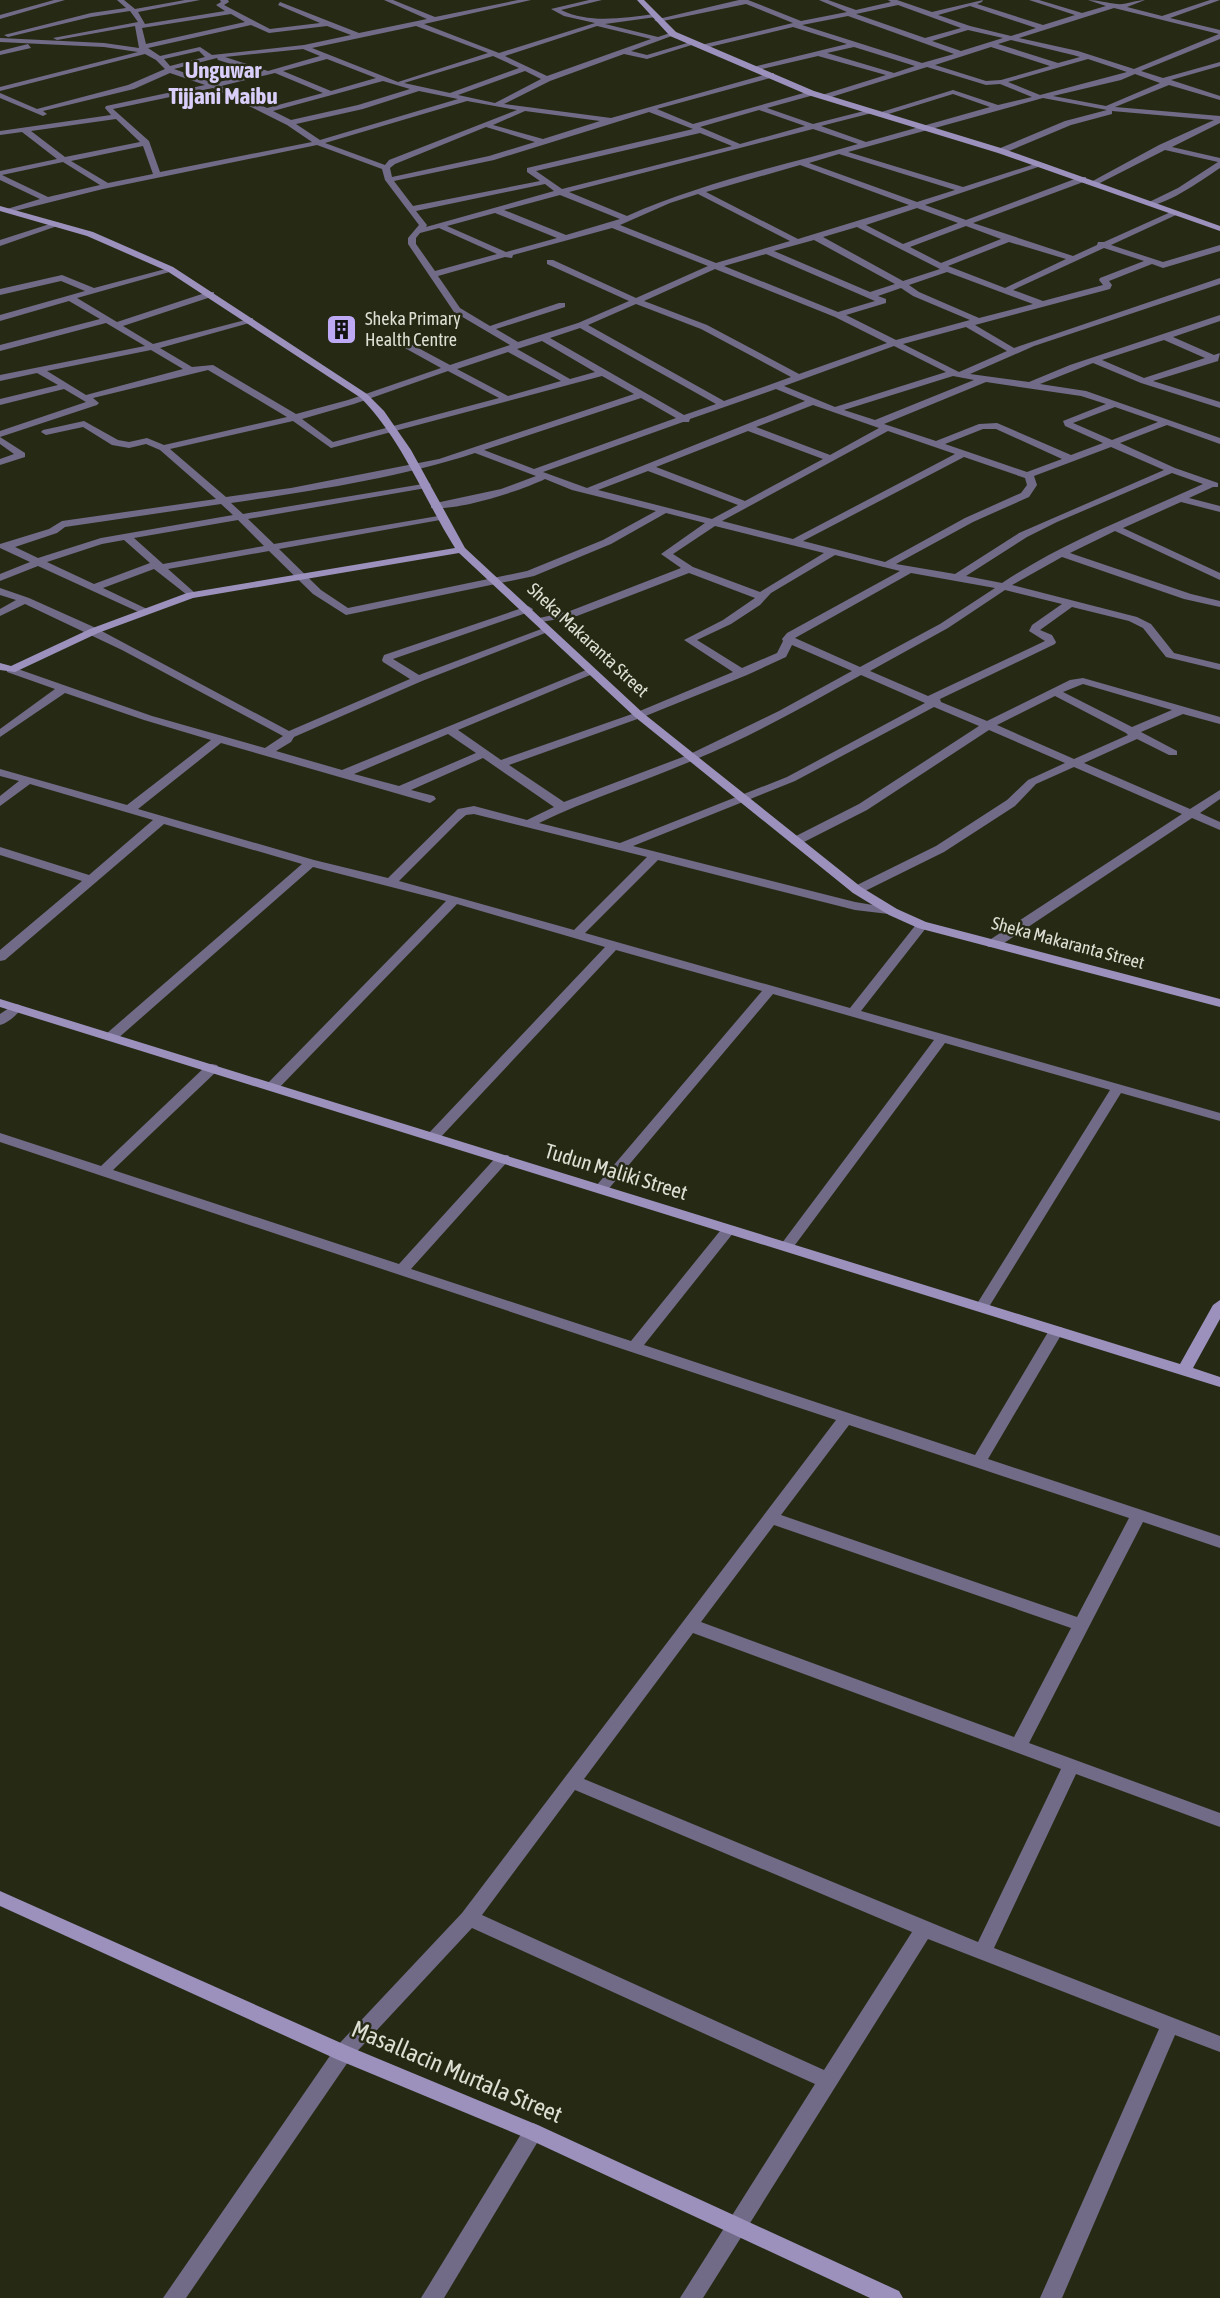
<svg xmlns="http://www.w3.org/2000/svg" width="1220" height="2298" viewBox="0 0 1220 2298" font-family="'Asap Condensed',sans-serif">
<rect width="100%" height="100%" fill="#262a15"/>
<g fill="none" stroke-linecap="round" stroke-linejoin="round">
<!-- street -->
<g fill="#726b87" fill-rule="evenodd">
<path d="M54,0H65L0,19V15Z"/>
<path d="M117,0H124L135,9L185,0H200L138,12L145,24L225,11L216,5L221,2L220,0H228L229,2L224,5L270,29L320,23L278,5L280,2L359,33L427,19L384,0H393L435,17L518,0H531L424,24L499,53L595,23L564,16L551,9L589,0H602L561,10C590,24 623,18 654,14L656,17L605,24L658,37L673,32L677,34L631,51L647,55L694,41L698,43L647,59L624,54L550,81L504,104L611,118L771,73H774V77L657,109L693,124L811,91L815,93L814,95L767,108L813,124L872,109V113L821,126L866,142L990,107L953,94L882,116L875,114L953,90L998,105L1032,97L1000,84L986,85L927,67L825,99L821,97L822,95L886,75L818,56L753,71V67L847,44L793,27L701,49V45L793,23L746,4L658,22L654,20L739,0H748L801,21L847,12L819,0H828L856,10L891,2L888,0H897L932,12L983,0L982,2L977,4L1043,25L1075,15L1029,0H1039L1082,13L1106,6L1088,0C1098,0 1107,3 1117,4C1126,5 1136,0 1145,0L1127,7L1162,16L1210,0H1220L1170,18L1220,30V39L1141,71L1163,78L1220,62V66L1171,80L1220,96V100L1169,85L1115,107L1220,116V123L1172,147L1220,158V168C1206,177 1160,211 1145,204L1178,188L1218,162L1165,150L1096,185L1089,183L1159,145L1214,120L1112,111V114L1071,125L1004,153H998V149L1065,121L1107,110L1043,98L848,152L963,187L1041,162V166L925,205L966,220L1080,177H1086V181L973,223L1073,256L1097,245L1098,242H1104L1173,211L1177,213L1176,215L1111,245L1163,262L1220,245V251L1163,268L1152,264L1109,281L1112,285L1110,289L975,325L1014,348L1220,278V284L1034,346L970,374L1029,382L1070,365L1220,315V321L1173,337L1214,355L1220,353L1218,361L1153,381L1220,402V408L1141,383L1093,363L1040,384L1086,391L1220,438V444L1167,425L1120,443L1175,468L1218,483V487H1213L1189,498L1220,506V512L1181,502L1123,528L1220,573V580L1115,531L1070,553L1191,594L1220,601V607L1184,599L1062,557L1012,585L1137,617L1151,624L1174,653L1220,664V670L1166,657L1143,628L1129,621L1072,607L1040,630L1052,635L1056,642L1055,644L940,699L941,702L987,721L1070,680L1083,678L1220,717V724L1183,714L1141,732L1177,751V755H1169L1137,739L1084,763L1190,809L1220,790V799L1200,813L1220,822V830L1192,818L998,947H988L987,944L988,941L1182,814L1074,767L1036,784L1015,806L944,852L861,893H853L851,890L853,887L936,846L1007,800L1028,780L1065,763L989,730L867,810L800,844H792L790,841L792,838L859,804L979,726L934,707L795,781L633,846L855,902L897,909L899,912L897,915L855,910L658,860L585,933L850,1008L918,922H926L928,925L926,928L861,1011L1220,1113V1121L1121,1093L987,1310H977L975,1307L1110,1090L945,1043L792,1249L787,1251L780,1246L782,1243L934,1040L773,994L606,1192H596L594,1189L596,1186L762,991L616,950L438,1140L433,1141L426,1137L428,1134L605,947L457,904L277,1090H267L265,1087L267,1084L446,901L313,867L116,1040H106L104,1037L106,1034L302,864L164,824L5,960L0,961V950L82,881L0,855V847L89,875L153,820L30,784L0,806V796L19,781L0,776V769L127,805L211,740L144,720L65,693L0,737V729L55,689L7,672V668H15L152,716L265,748L283,736L122,650L25,604L0,616V609L16,600L0,595V588L29,598L96,628L289,731L410,679L383,662L382,660L384,655L528,606L533,609L532,611L393,659L419,675L544,628L548,627L553,630L422,681L294,737L291,742L276,751L342,770L591,668L595,669V673L458,730L501,760L635,713L733,672L684,640L723,620L755,598L689,573L577,616L535,623V619L570,611L681,568L661,554L705,523L666,513L611,544L534,576L346,615L313,594L269,551L168,569L195,593V597L191,598L154,569L103,588L147,609V613L143,614L38,566L0,581V574L30,562L0,548V544L49,529L62,521L216,499L160,450L146,444L129,448L112,445L83,427L46,435L41,432L43,430L84,421L118,440L129,442L147,438L164,445L287,417L208,370L93,398L99,403L97,405L0,437V431L86,402L64,389L0,405V399L58,385L37,373L0,381V375L145,346L106,323L0,351V345L100,319L69,301L0,321V315L85,291L61,281L0,295V289L62,275L94,288L173,267V271L77,298L117,322L208,292H214V296L123,326L153,344L253,318V322L160,348L192,367L213,365L296,414L348,400L441,368L403,347V343H409L450,365L510,345L454,312L408,244V238L419,225L385,180L382,169L317,145L103,189L7,213V209L40,199L0,180V171L57,159L22,132L0,135V131L111,115L105,108L106,106L205,85L170,73L134,89L43,111L47,114L43,116L0,98V93L37,109L128,85L165,69L156,60L145,54L0,91V87L138,52L104,47L0,42V38L104,43L139,48L135,26L57,40L53,38L138,22L130,11L91,17L8,37L4,35L91,13L126,8ZM898,5L961,28L925,38L856,14ZM970,6L1036,28L1011,36L970,26L938,15ZM1114,8L1219,34L1134,69L1078,51L1019,38ZM231,14L245,22L146,44L142,28ZM848,16L954,54L922,63L802,25ZM251,25L269,33L327,26L351,35L304,45L212,55L200,47L160,56L148,48ZM416,26L488,53L398,82L312,48ZM597,26L651,39L547,76L505,56ZM968,30L1003,38L961,51L932,41ZM1011,40L1073,55L1080,57L1058,63L998,44ZM854,47L915,66L894,73L827,53ZM991,47L1050,66L1001,80L986,81L935,65ZM303,49L320,56L268,71L225,57ZM199,51L205,57L170,66L164,59ZM493,56L519,68L450,93L404,83ZM217,58L218,60L260,73L214,83L174,69ZM327,59L376,78L331,91L283,71ZM1088,59L1127,72L1040,95L1008,82ZM525,71L541,79L495,103L458,95ZM275,73L323,93L267,108L221,86ZM1135,74L1160,83L1106,106L1053,96L1121,80ZM383,81L410,89L358,105L291,120L273,111ZM213,88L287,125L312,142L160,172L149,141L113,109ZM419,91L458,99L320,140L296,124L363,109ZM467,101L517,110L389,160L385,165L325,143ZM759,110L805,126L740,144L700,127ZM525,111L600,121L543,139L493,125ZM649,112L693,129L527,168V172L540,181L413,206L394,181L494,160ZM116,119L140,142L65,157L31,131ZM486,127L535,142L489,156L392,177L390,168L395,164ZM813,129L858,144C781,166 701,183 627,216L569,192ZM700,133L732,146L562,189L536,171ZM143,146L153,174L108,183L71,161ZM839,154L955,190L917,202L809,163ZM63,162L100,185L48,197L2,175ZM800,165L909,205L798,239L706,192ZM545,184L554,191L426,227L427,225L416,211ZM698,194L790,241L716,263L620,225L670,203ZM560,195L620,219L566,235L504,210ZM917,208L958,223L903,244L866,225ZM495,213L557,238L506,252L447,226ZM966,226L1001,239L941,263L910,247ZM857,227L940,269L903,281L823,237ZM439,228L497,254L435,271L416,244V238L420,233ZM612,228L708,266L636,298L553,260H547V264L629,301L578,323L518,342L496,329L565,307V303H559L490,326L460,308L438,276L505,257L512,258L513,255ZM814,240L895,284L870,292L774,251ZM1009,242L1066,259L1005,288L948,266ZM1104,248L1144,261L1100,278L1099,280L1103,285L1043,301L1013,290ZM766,254L875,301L838,312L724,266ZM715,269L835,317L887,343L799,374L707,325L644,301ZM947,272L1033,304L979,318L919,292L909,285ZM901,288L913,296L970,320L896,340L846,315L886,303V299L878,296ZM636,304L701,329L791,377L724,401L588,325ZM966,327L1007,351L959,372L903,344ZM580,328L716,404L684,415L550,338ZM1164,340L1205,358L1144,378L1102,360ZM542,341L595,372L570,379L517,349ZM894,346L946,372L835,407L784,386ZM151,350L183,369L86,395L47,371ZM508,352L561,381L508,396L457,369ZM448,371L499,398L333,442L302,419L354,404ZM602,376L634,394L439,459L291,488L226,497L170,449L293,421L331,448ZM953,376L974,380L875,420L844,410ZM986,382L1081,396L1106,404L1063,421L1065,426L1103,443L1071,455L997,423L979,424L936,441L884,424ZM776,389L805,401L587,488L543,472L683,422H689L690,419ZM641,398L676,418L534,469L484,450ZM813,405L879,428L830,455L756,427ZM1115,407L1158,422L1112,440L1073,423ZM983,429H996L1062,459L1027,472L945,444ZM748,431L823,459L745,501L656,467ZM888,431L955,454L793,539L722,521ZM1111,447L1164,470L1019,533L955,574L896,564L973,522L1029,497L1037,485L1034,476ZM475,453L536,476L501,489L431,504V508C457,511 521,491 545,479L572,490L656,511L603,540L527,571L348,608L321,590L279,549L440,520L444,519V515L274,544L248,519L426,488L431,485L429,483L243,514L231,503C311,491 399,478 475,453ZM964,457L1025,478L1027,485L1021,493L965,518L885,562L803,541ZM648,471L738,505L712,519L598,490ZM1172,473L1203,484C1136,515 1065,541 1002,583L966,576L1027,537L1057,522ZM221,504L233,515L101,538L38,558L15,547L57,533L65,527ZM238,520L264,546L163,564L134,538ZM715,526L824,553L760,592L693,567L673,554ZM124,540L150,563L94,584L47,562L102,544ZM835,555L900,571L787,633L782,639L783,641L777,653L742,668L697,640L731,624L760,605L771,593ZM911,573L995,588L940,624L860,667L795,638ZM1005,590L1062,604L1032,625L1029,631L1045,641L928,696L870,671L948,628ZM792,645L852,671L779,711L688,755L564,802L509,765L643,717L747,675L786,657ZM861,675L925,703L787,777L620,843L539,823C589,799 642,782 694,760C751,737 806,705 861,675ZM1083,684L1172,710L1132,727L1063,692ZM1055,696L1126,733L1128,735L1074,759L997,725ZM448,734L476,753L399,786L354,774ZM221,743L430,803L436,799L434,796L411,790L483,758L554,807L527,820L474,806L458,809L388,878L314,860L138,809ZM474,814L647,857L574,930L399,881L459,821L466,815Z"/>
<path d="M28,44L31,48L0,55V51Z"/>
<path d="M56,222L63,224L0,246V240Z"/>
<path d="M0,437L25,453V457L0,465V459L14,454L0,444Z"/>
<path d="M15,1004L20,1005L22,1008C17,1015 8,1023 0,1025V1014Z"/>
<path d="M212,1064L217,1065L219,1068L217,1071L113,1170L399,1264L498,1155H508L510,1158L508,1161L411,1269L631,1341L724,1226H734L736,1229L734,1232L644,1345L975,1455L1051,1327H1061L1064,1330L988,1459L1220,1536V1548L1143,1522L1029,1743L1220,1813V1827L1076,1774L994,1948L1220,2036V2052L1175,2035L1062,2298H1040L1159,2029L928,1939L703,2298H680L815,2084L472,1928L350,2059L186,2298H163L336,2047L462,1913L836,1420L0,1142V1133L101,1166L207,1065ZM849,1425L1129,1518L1077,1617L781,1515ZM774,1525L1071,1628L1014,1737L701,1622ZM693,1633L1061,1769L978,1942L584,1779ZM575,1790L912,1932L824,2070L482,1915Z"/>
<path d="M533,2123L540,2126L543,2132L540,2138L444,2298H421L526,2126Z"/>
</g>
<!-- secondary -->
<g fill="#9c91bd" fill-rule="evenodd">
<path d="M637,0H644L676,32L814,91L1004,149L1220,226V231L998,153L808,95L670,36Z"/>
<path d="M0,206L93,232L173,267L367,394L384,411L411,450L465,548L643,713L861,887L897,909L926,922L1220,999V1007L918,928L889,915L853,893L635,717L459,553L193,598L98,633L15,672L0,670V663L11,666L90,629L187,593L455,548C423,497 403,441 361,398L167,271L87,236L0,211Z"/>
<path d="M0,999L1180,1364L1213,1305L1220,1300V1319L1193,1368L1220,1377V1387L0,1007Z"/>
<path d="M0,1891L350,2047L540,2126L899,2291L903,2298H870L526,2138L336,2059L0,1906Z"/>
</g>
</g>
<!-- icons -->
<defs>
<symbol id="building-square" viewBox="-11 -11 22 22"><rect x="-9" y="-9" width="18" height="18" rx="4" fill="#bea9f4" stroke="#262a15"/><path d="M-4-6H4V6H1V3H-1V6H-4ZM-2.5-4.3h1.7v1.8h-1.7ZM.8-4.3h1.7v1.8H.8ZM-2.5-1h1.7V.8h-1.7ZM.8-1h1.7V.8H.8Z" fill="#111"/></symbol>
</defs>
<g fill-rule="evenodd">
<use href="#building-square" x="324" y="312" width="35" height="35"/>
</g>
<g text-anchor="middle" stroke-width="5" stroke-linejoin="round" paint-order="stroke">
<!-- far-poi labels -->
<g font-size="18" fill="#dde0d3" stroke="#262a15" text-anchor="start">
<text x="365" y="325">Sheka Primary<tspan x="365" dy="21">Health Centre</tspan></text>
</g>
<!-- far-street labels -->
<g font-size="18" fill="#dde0d3" stroke="#262a15">
<text transform="translate(588 640) rotate(43)" y="6">Sheka Makaranta Street</text>
<text transform="translate(1068 943) rotate(15)" y="6">Sheka Makaranta Street</text>
</g>
<!-- street labels -->
<g font-size="21" fill="#dde0d3" stroke="#262a15">
<text transform="translate(616 1172) rotate(17)" y="7">Tudun Maliki Street</text>
</g>
<!-- far-district labels -->
<g font-size="23" font-weight="bold" fill="#dacffa" stroke="#262a15">
<text x="223" y="78">Unguwar<tspan x="223" dy="26">Tijjani Maibu</tspan></text>
</g>
<!-- near-street labels -->
<g font-size="24" fill="#dde0d3" stroke="#262a15">
<text transform="translate(457 2072) rotate(23)" y="8">Masallacin Murtala Street</text>
</g>
</g>
</svg>
